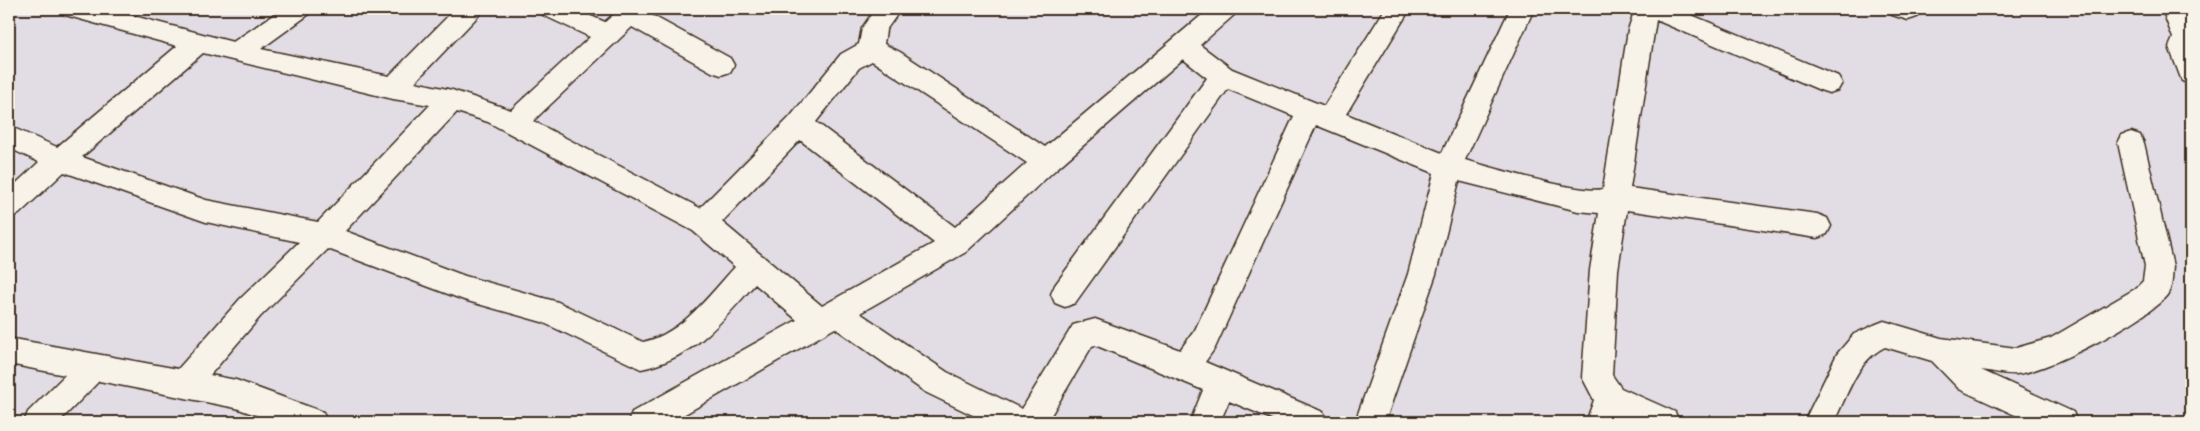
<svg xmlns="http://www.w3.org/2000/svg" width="2200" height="431" viewBox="0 0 2200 431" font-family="Mynerve,sans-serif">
<rect width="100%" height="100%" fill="#e2dde4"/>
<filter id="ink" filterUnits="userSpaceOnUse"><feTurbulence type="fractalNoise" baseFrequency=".02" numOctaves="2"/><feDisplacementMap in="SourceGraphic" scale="10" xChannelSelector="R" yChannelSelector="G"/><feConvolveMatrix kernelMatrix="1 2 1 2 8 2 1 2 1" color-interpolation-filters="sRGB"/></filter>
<g filter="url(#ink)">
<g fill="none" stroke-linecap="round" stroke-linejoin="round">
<defs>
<g id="street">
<path d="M62,9H107L233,42L282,9H311L308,15L261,49L389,76L455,9H482L479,15L415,82L452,90L511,110L590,37L543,15L540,9H574L605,22L620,9H647L646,12L730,58L734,65L730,72L721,75L712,72L632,27L533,121L700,208L790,117L841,54L859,44L862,28L875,9H901L886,30L884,44L900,52L1045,147L1209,9H1237L1234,15L1200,45L1232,69L1324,106L1385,9H1410L1346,114L1442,153L1510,9H1534L1465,160C1491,167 1582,195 1603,189L1628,30L1635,9H1677L1838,76L1842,83L1838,90L1829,93L1820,90L1656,20L1630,188L1817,214L1827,218L1831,226L1827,234L1817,238L1627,210L1618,270L1612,375L1621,388L1675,412L1679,422H1631L1618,416L1616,422H1586L1594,400L1582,377L1590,270L1599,213L1578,211L1459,181L1436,274L1385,422H1355L1408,274L1434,173L1316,125L1215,348L1205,362L1323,412L1327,422H1279L1229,401L1220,422H1190L1203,390L1095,345L1092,346L1047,422H987L925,392L835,328L671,422H628L632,412L797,320L755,284C720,323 694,358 641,369L542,322L464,300L328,249L260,317L210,375L236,380L323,412L327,422H275L236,408L99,381L59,422H24L28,412L65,375L9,364V338L178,369L240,299L299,242L206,222L64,172L19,214L9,217V190L39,162L9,148V126L57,147L177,46L65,15ZM203,53L393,99L430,105L318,222L206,200L82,157ZM1183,59L1207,78L1055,285L1051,294L1055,303L1065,307L1075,303L1228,89L1294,116L1195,330L1180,350L1095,319L1073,325L1022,409L947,372L860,313L966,252L1055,170ZM872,61L1027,163L955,227L816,122L859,68ZM457,112L488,122L693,231L735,267C709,295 682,334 643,342L558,302L465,276L345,231ZM800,140L934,243L822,306L722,222Z"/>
<path d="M1889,9H1919L1920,11L1917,17L1908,20L1892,15Z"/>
<path d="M2162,9H2186L2191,22V84L2182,81L2169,47L2173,38Z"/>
<path d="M2131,132L2140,135L2144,143L2173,266C2172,276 2173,287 2167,295C2149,319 2045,373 2016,374C2005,375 1992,371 1981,370L2073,412L2077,422H2030L1959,389L1932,361L1885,347C1857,360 1847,396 1834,422H1804L1837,354L1854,334L1874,325L1884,321L1941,338L2016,348L2051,338L2135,289L2143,281L2145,266L2118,143L2122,135Z"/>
</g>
</defs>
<!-- street casing -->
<use href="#street" stroke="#3b2a1e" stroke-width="3"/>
<!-- street -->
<use href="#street" fill="#f7f3e8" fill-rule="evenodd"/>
</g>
</g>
<!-- margin -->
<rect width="2200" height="431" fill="none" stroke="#f7f3e8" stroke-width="30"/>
<rect x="15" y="15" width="2170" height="401" fill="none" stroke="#3b2a1e" stroke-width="2" filter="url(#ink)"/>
</svg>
